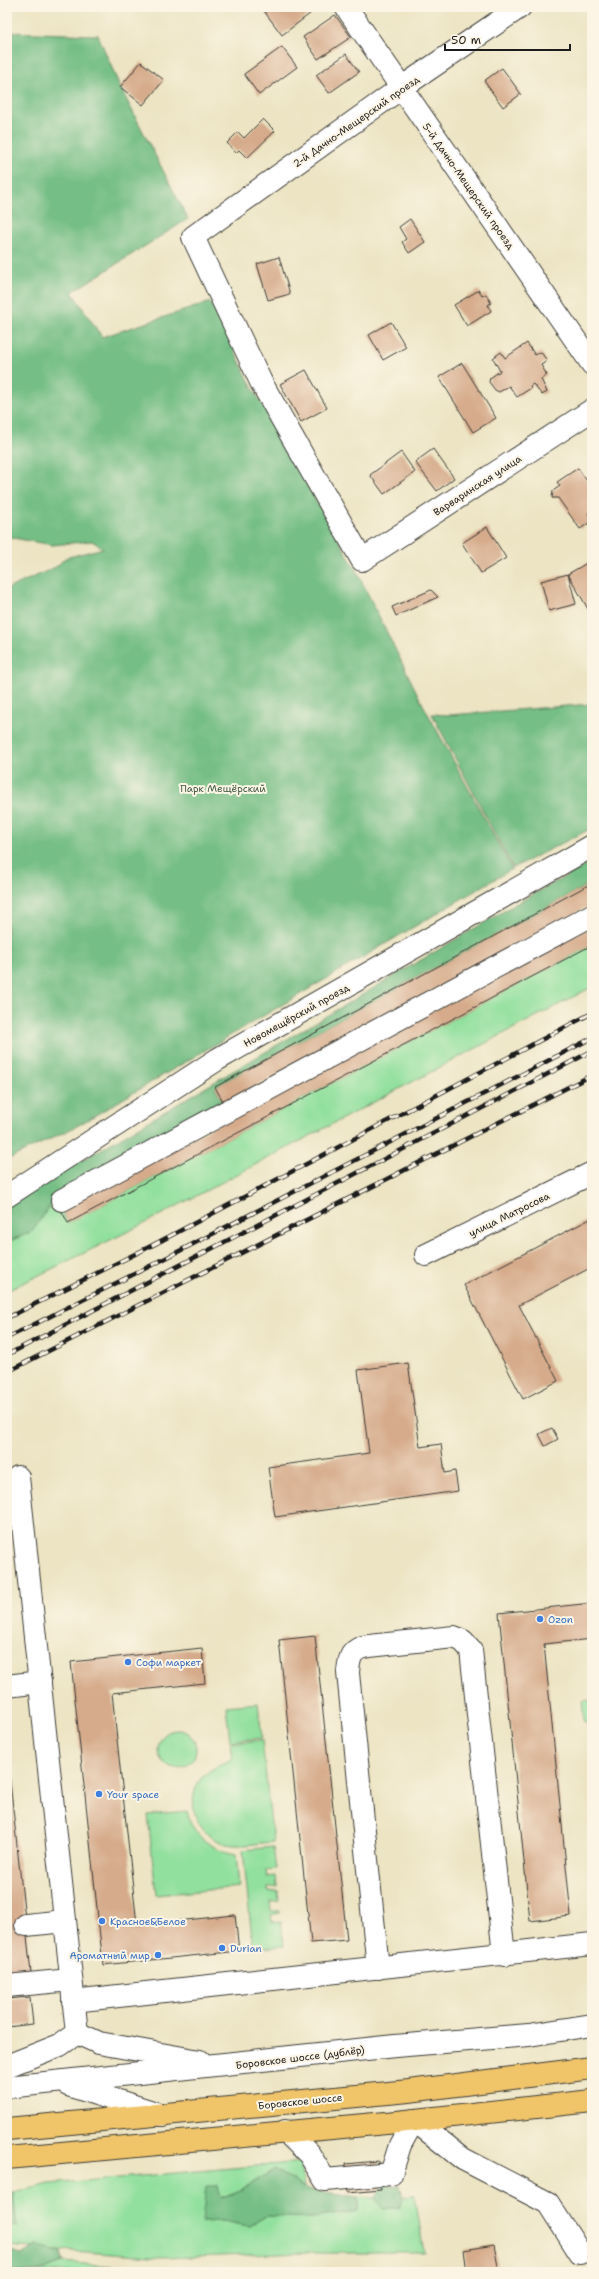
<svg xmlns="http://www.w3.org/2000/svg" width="599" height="2279" viewBox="0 0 599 2279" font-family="'Shantell Sans',sans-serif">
<rect width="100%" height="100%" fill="#fcf5e5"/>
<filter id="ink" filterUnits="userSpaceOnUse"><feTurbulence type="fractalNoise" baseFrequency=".025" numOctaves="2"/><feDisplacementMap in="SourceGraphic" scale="8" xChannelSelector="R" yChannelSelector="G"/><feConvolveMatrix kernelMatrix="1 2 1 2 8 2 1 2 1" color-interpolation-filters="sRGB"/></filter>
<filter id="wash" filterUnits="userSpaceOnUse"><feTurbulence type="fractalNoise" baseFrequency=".012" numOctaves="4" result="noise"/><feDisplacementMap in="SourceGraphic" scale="16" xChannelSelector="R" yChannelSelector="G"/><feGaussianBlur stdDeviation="0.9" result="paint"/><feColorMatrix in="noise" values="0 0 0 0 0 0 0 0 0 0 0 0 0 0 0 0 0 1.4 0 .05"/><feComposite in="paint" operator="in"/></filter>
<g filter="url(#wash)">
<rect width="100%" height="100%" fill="#ece4c3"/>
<!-- green -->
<g fill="#92e09e" stroke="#577e5d">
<path d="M592,945V987L143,1224L7,1291V1242L31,1232L55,1199L68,1223Z"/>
<path d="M592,1700V1721L584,1722L582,1701Z"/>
<path d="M258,1703L262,1738L230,1741L226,1706Z"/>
<circle cx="177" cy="1749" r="19"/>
<path d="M262,1740L273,1842C257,1843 239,1848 224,1843C198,1836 185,1805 199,1781C207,1770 220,1765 232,1759L230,1743Z"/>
<path d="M187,1811C193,1837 211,1849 236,1854L239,1887L156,1895L148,1815Z"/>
<path d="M273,1847L276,1869L266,1870L267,1877L276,1876L277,1887L268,1888V1892L278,1891L279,1901L270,1902L271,1911H280V1913L271,1915L272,1922L281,1921L284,1946L253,1949L243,1850Z"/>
<path d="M301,2162L304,2188L275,2169L243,2189L220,2198L202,2222L223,2221L249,2226L266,2216L312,2218L358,2211V2197L375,2198L383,2209L399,2207L403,2196L415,2195L424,2253H305L164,2258L7,2246V2224L17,2226L13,2193L49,2184Z"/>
<path d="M63,2262L175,2271V2272H36Z"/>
</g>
<!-- forest -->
<g fill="#75be85" stroke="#486d50">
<path d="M7,32L98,35L120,87L188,219L72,292L102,337L211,302L251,385L358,574L420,699L512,869L77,1126L7,1160V589L56,567L65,558L103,548L92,541L53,545L7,537Z"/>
<path d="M592,704V828L513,868L432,714L449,715Z"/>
<path d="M592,862V883L215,1087L224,1103L55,1199L31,1232L7,1242V1196L76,1164L514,905Z"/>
<path d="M275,2169L304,2188L323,2193L358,2197V2211L312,2218L266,2216L249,2226L223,2221L202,2222L206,2186H218L221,2198L243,2189Z"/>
<path d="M383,2184L400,2186L403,2196L399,2207L383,2209L375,2198Z"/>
<path d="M7,2191L13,2193L17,2226L7,2224Z"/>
<path d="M37,2246L61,2251L63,2262L36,2272H7V2249L22,2255Z"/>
</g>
<g id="blocks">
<!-- building -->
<g fill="#d6ab8b">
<path d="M261,7H307L311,13L282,35Z"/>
<path d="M335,15L351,37L318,59L303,37Z"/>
<path d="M282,47L297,67L259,95L244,74Z"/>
<path d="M346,54L359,72L329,93L316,75Z"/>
<path d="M141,62L164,80L143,105L120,87Z"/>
<path d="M502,68L521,94L503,107L484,81Z"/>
<path d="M263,119L275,131L247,158L239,150L236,153L227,143L238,132L244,138Z"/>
<path d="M410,219L425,242L409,253L402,242L406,239L399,227Z"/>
<path d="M279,257L290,294L268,300L257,264Z"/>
<path d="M479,290L482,296L486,294L491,303L488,305L491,311L467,326L454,305Z"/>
<path d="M391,322L406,347L383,360L369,335Z"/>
<path d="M527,343L535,355L541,352L547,361L541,365L547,375L541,379L547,392L542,395L533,384L530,386L531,388L517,397L509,386L499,392L495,390L489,382L490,378L500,371L493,358L501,352L505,358Z"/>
<path d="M462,363L496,418L473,432L439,377Z"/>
<path d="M306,370L327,408L301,422L280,384Z"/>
<path d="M433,449L454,478L437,491L415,462Z"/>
<path d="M401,452L415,472L384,494L370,475Z"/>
<path d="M578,468L587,481L592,480V510L588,513L592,521L580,529L558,498H552L553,491L560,486L557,482Z"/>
<path d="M487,527L506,558L481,573L462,543Z"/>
<path d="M592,560V616L568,574Z"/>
<path d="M568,574L576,604L549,611L541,581Z"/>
<path d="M431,590L438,597L396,616L392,607Z"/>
<path d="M592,883V904L224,1103L215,1087Z"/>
<path d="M592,926V945L68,1223L60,1208Z"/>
<path d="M592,1218V1267L519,1305L558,1381L523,1399L464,1285Z"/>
<path d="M408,1363L420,1447L441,1444L445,1473L455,1471L458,1491L275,1517L268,1467L369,1453L358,1370Z"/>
<path d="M552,1428L558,1439L545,1446L539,1434Z"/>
<path d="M592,1603V1639L544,1644L571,1916L530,1921L499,1613Z"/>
<path d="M315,1636L347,1940L311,1943L279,1640Z"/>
<path d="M202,1648L205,1683L112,1693L137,1925L235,1915L239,1951L103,1965L71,1662Z"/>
<path d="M7,1754L31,1973L7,1976Z"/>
<path d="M30,1997L33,2024L7,2027V1999Z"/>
<path d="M378,2161L381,2190L348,2193L345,2164Z"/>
<path d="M494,2245L499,2272H467L464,2250Z"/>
</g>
</g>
</g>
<g filter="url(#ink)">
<use href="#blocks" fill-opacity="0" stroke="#3b3a35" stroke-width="1"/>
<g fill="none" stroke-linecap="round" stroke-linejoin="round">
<defs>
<g id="minor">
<path d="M346,7L592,364"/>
<path d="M520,7L401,88L193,237L261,382L362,560L592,410"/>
<path d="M7,1196L218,1059L592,846"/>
<path d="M62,1200L592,915"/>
<path d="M426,1255L592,1173"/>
<path d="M18,1477L77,2033"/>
<path d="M7,1686L40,1682"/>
<path d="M26,1925L65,1921"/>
<path d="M378,1968L348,1673C349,1657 351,1648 369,1646L454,1637L463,1641L471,1650L504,1955"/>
<path d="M7,1986L71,1980"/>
<path d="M73,2001L592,1944"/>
<path d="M77,2033L99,2043L200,2061"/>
<path d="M7,2066L60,2045L77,2033"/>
<path d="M68,2085L162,2115"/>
<path d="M7,2087L395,2046L529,2035L592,2025"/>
<path d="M285,2131L309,2154L325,2180L391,2174L400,2145L414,2120L463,2159L548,2203L580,2253"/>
</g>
<g id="major">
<path d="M7,2129L409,2091L592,2068"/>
<path d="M7,2158L397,2122L592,2101"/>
</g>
</defs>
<!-- minor casing -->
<use href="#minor" stroke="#3b3a35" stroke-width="24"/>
<!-- major casing -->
<use href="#major" stroke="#3b3a35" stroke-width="24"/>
<!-- minor -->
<use href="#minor" stroke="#fff" stroke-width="22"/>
<!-- major -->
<use href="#major" stroke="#f0c469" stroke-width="22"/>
<defs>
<g id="rail">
<path d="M7,1318L153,1245L592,1013"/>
<path d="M7,1338L162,1260L592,1038"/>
<path d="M7,1355L592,1051"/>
<path d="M7,1372L592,1075"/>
</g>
</defs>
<!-- rail casing -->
<use href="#rail" stroke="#1c1c1c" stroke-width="4.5"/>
<!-- rail -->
<use href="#rail" stroke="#fcf5e5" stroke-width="3" stroke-dasharray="9" stroke-linecap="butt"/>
</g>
</g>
<!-- markers -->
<g fill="#3f7fe0" stroke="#fcf5e5" stroke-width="1.5">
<circle cx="540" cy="1619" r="4"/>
<circle cx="128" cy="1662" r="4"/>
<circle cx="99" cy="1794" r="4"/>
<circle cx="102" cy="1921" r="4"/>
<circle cx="222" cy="1948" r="4"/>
<circle cx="158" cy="1955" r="4"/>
</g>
<g text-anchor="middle" stroke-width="4" stroke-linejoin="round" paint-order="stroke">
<!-- street labels -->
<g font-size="10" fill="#1c1c1c" stroke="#fcf5e5">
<text transform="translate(356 121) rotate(-35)" y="4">2-й Дачно-Мещерский проезд</text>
<text transform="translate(469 186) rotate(55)" y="4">5-й Дачно-Мещерский проезд</text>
<text transform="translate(477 485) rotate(-33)" y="4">Варваринская улица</text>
<text transform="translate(296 1015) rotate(-29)" y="4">Новомещёрский проезд</text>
<text transform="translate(509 1214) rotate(-26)" y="4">улица Матросова</text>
<text transform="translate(300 2057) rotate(-7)" y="4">Боровское шоссе (дублёр)</text>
<text transform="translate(300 2101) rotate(-6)" y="4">Боровское шоссе</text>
</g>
<!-- park labels -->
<g font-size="10" fill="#3f5743" stroke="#fcf5e5">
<text x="223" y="792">Парк Мещёрский</text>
</g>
<!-- shop labels -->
<g font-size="10" fill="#366cbe" stroke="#fcf5e5" text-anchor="start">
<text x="548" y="1623">Ozon</text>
<text x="136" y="1666">Софи маркет</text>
<text x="107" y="1798">Your space</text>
<text x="110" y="1925">Красное&amp;Белое</text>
<text x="230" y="1952">Durian</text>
<text x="150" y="1959" text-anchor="end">Ароматный мир</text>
</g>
</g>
<!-- margin -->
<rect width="599" height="2279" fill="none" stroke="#fcf5e5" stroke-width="24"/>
<!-- scale -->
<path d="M445 44v6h125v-6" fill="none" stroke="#1c1c1c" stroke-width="2"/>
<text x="451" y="44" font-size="12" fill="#1c1c1c" stroke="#fcf5e5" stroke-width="3" paint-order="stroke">50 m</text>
</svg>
